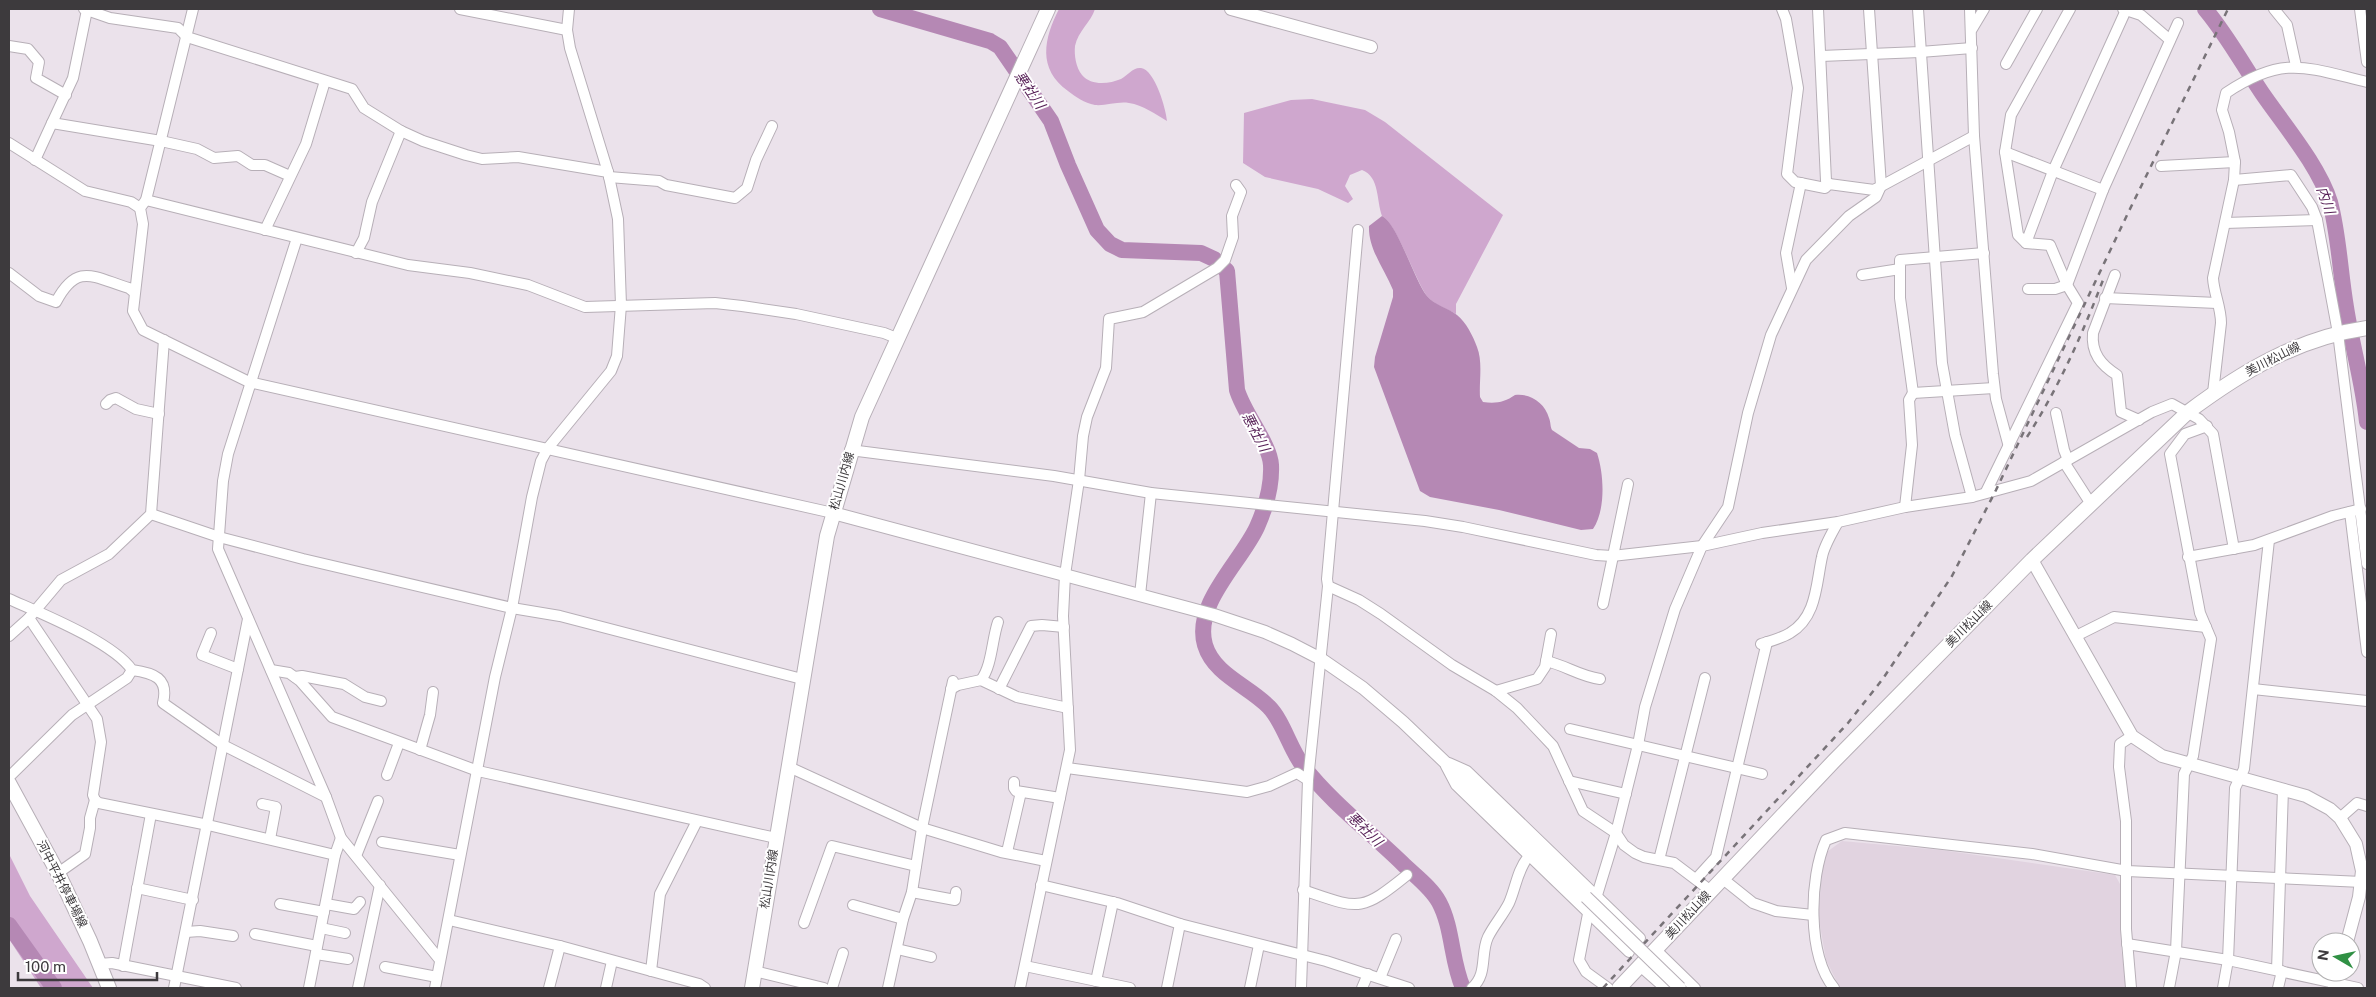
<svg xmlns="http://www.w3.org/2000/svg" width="2376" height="997" viewBox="0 0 2376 997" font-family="'Public Sans','Noto Sans JP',sans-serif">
<rect width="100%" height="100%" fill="#ebe2eb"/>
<!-- built -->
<path fill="#e1d3e0" d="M1842,841L1941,850L2115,875L2120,884L2121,948L2127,988H1840L1826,960L1818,914L1824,854Z"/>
<!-- green -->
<g fill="#cfa7ce">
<path d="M1059,9H1095C1091,22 1078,31 1075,46C1074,55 1076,68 1082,75C1091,86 1109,84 1121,79C1128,75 1133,67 1141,68C1155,70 1166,109 1167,121C1155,114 1143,105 1129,103C1118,101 1106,106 1095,105C1084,103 1076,97 1068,91C1037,69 1044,38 1059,9Z"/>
<path d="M1312,99L1365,110L1385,122L1503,215L1456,304V314C1447,309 1433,304 1427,296C1415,280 1397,224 1382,216C1376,200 1380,177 1362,170L1350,175L1345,186L1353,199L1348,203L1318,189L1265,177L1243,163L1244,113L1291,100Z"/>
<path d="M9,854L30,896L93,988H41L9,939Z"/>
</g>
<!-- water -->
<path fill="#b588b4" d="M1382,216C1398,224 1414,280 1427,296C1434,305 1448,308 1457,315C1466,322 1473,336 1477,347C1483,362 1479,381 1480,397L1483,402C1496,404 1505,402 1515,395C1530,393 1545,403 1549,418C1551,423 1550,426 1552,430L1579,448L1590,449L1597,453C1604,474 1606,510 1593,529L1581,530L1499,510L1430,497L1420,491L1374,367L1375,357L1393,297V290C1385,270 1368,249 1369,226Z"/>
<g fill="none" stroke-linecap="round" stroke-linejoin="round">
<!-- river -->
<g stroke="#b588b4" stroke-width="16">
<path d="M880,9L990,41L1000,47L1051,121L1068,165L1097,230L1110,244L1122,250L1201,253L1214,259L1227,271L1237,390C1244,414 1270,444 1271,465C1272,486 1265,509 1257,527C1241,562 1193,604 1205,645C1214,675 1249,686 1269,707C1283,721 1290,749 1303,766C1330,801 1370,832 1402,863C1414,875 1431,887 1439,902C1453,928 1451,961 1463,988"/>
<path d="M2205,9C2227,35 2243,65 2262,93C2284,125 2319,166 2330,202C2339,236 2340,272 2346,307C2352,346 2363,383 2367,422"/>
<path d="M9,925L54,988"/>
</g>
<defs>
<g id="minor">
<path d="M84,9L110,18L178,28L187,37L352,89L364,108L401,131L423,141L466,155L482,159L518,157L608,172"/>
<path d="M193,9L146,200L140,208L143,224L133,311L143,330L249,382L833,513"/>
<path d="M460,9L567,30"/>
<path d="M1782,9L1786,19L1798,88L1787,174L1795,182L1825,188L1829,184L1874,190L1974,136"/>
<path d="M1818,9L1826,181L1829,184"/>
<path d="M1918,9L1942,363L1955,435L1972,497"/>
<path d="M1970,9L1974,136L1993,374L1996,399L2009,447"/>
<path d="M2123,9L2141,15L2170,40"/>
<path d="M2274,9L2287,25L2296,66"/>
<path d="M2360,9L2367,62"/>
<path d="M1972,29L1984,9"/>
<path d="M9,46L28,49L39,62L36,78L66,95"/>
<path d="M1821,56L1920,52L1972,48"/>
<path d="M2006,64L2037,9"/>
<path d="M52,123L73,78L87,10"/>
<path d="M9,143L85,191L131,202L140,208"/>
<path d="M2005,152L2103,190"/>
<path d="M35,160L52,123L161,141L197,149L214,158L238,156L252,165H265L290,176"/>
<path d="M2161,166L2235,162"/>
<path d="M609,177L659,181L666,185L735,198L747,188L756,160L772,126"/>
<path d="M2234,180L2291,175L2312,207L2317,220L2338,333L2367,564"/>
<path d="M146,200L408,265L470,273L528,285L585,307L715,303L742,306L796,314L884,333L899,339"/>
<path d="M2225,223L2317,220"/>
<path d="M265,230L306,144L325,81"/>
<path d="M297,238L228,454L223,481L218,549L326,797L341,838L440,960"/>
<path d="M2026,243L2053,171L2126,10"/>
<path d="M356,253L364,238L372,202L401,131"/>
<path d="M1984,253L1900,260V298L1913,393L1994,388"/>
<path d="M9,273L39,296L56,302C77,262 93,277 129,288L134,292"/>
<path d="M1862,275L1900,269"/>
<path d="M2115,275L2093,333C2091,353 2101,365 2117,375L2121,412L2139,420"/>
<path d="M1792,288L1786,253L1801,183"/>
<path d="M2028,289H2055L2067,285L2103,190L2178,23"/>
<path d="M2105,298L2217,303"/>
<path d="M2213,393L2221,323C2221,307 2214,294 2213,278L2234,180L2235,162L2229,132L2222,110L2226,93C2283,55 2305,67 2367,82"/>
<path d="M106,404L110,400L116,398L136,409L159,414"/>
<path d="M2056,413L2064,450L2068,460"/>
<path d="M850,450L1054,476L1151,493L1425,521L1463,527L1596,555L1612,556L1702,546L1762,533L1838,522L1905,507L1972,497L2031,481L2152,412L2172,404L2199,419L2213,434L2234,549"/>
<path d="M2064,462L2091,504"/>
<path d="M1986,492L2078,303L2067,285L2050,245L2026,243L2018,235L2005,152L2011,115L2070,9"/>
<path d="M1905,507L1912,445L1909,400L1913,393"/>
<path d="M2350,512L2367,652"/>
<path d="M151,514L219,537L303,559L512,608L560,616L802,679"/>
<path d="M2188,557L2254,545L2333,516L2361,509"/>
<path d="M1328,586L1359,600L1381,614L1452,665L1496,691L1517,708L1553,746L1583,811L1616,833L1624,845L1635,853L1644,857L1674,863L1711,891"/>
<path d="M1140,595L1151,493"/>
<path d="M9,599C40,613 113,642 132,670C154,673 169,678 163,703L223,745L326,797"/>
<path d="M1603,604L1628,484"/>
<path d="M29,618L97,719L101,742L93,795L95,800L99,803L208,825L335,855"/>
<path d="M211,633L202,655L238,669"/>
<path d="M9,636L29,618L61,580L109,554L151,514L164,340"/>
<path d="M2076,636L2114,617L2206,627"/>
<path d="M1761,644C1771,641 1782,638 1790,633C1817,617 1816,584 1822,557C1824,546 1832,533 1838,522"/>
<path d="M1546,661C1565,665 1579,676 1600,679"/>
<path d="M271,670L289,673L300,681L332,717L478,771L776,838"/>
<path d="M295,677L302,676L344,684L365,697L381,701"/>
<path d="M981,680C992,666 992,639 998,622"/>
<path d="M951,689L958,685L981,680L1017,697L1068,708"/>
<path d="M999,689L1031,626L1042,625L1064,627"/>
<path d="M2253,689L2367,701"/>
<path d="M1496,691L1537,679L1545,667L1551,634"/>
<path d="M1570,729L1762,774"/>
<path d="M420,750L430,715L433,692"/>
<path d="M1449,763L1467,771L1640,938"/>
<path d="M1446,766L1456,785L1629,952"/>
<path d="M789,767L922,828L1001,852L1046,861"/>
<path d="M1067,768L1247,792L1269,786L1297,773L1308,780"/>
<path d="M387,775L399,743"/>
<path d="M9,777L72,715L127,678L132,670"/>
<path d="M1569,781L1626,794"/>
<path d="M1014,782V788L1016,791L1060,798"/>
<path d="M262,804L276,807L270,839"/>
<path d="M2340,818L2357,803L2367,806"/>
<path d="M382,842L460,855"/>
<path d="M1007,852L1021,792"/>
<path d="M356,856L378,801"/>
<path d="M1659,860L1705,678"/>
<path d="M58,873L85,854L90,828V818L95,800"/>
<path d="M1696,879L1716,857L1767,642"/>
<path d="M1723,879L1753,903L1776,911L1813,915"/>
<path d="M1041,885L1117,903L1180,924L1326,961L1409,988"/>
<path d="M137,888L193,900"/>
<path d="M1303,890C1359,909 1360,913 1407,875"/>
<path d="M912,892L955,900L956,892"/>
<path d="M280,904L324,912"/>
<path d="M326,904L354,909L360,902"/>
<path d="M853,905L903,919"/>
<path d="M449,920L560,946L699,984L705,988"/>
<path d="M804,923L832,846L916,866"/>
<path d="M321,928L345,933"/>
<path d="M186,932L200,931L233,936"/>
<path d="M255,934L317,946"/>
<path d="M2127,944L2228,960L2358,988"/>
<path d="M897,949L931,957"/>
<path d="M1656,950L1695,988"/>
<path d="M316,954L348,959"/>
<path d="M99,964L112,963L236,988"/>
<path d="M123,966L151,814"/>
<path d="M1025,966L1130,988"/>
<path d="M1640,966L1665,988"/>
<path d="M385,967L437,977"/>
<path d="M2277,970L2283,789"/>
<path d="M651,971L660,894L697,821"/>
<path d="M754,971L824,988"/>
<path d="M1380,978L1396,939"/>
<path d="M1096,981L1113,902"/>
<path d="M174,988L248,619"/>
<path d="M309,988L335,855L341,838"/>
<path d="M358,988L380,885"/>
<path d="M435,988L495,677L512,608L532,497L541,461L548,448L611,371L617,356L621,305L618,219L608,172L570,48L567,30L569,9"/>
<path d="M549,988L560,946"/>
<path d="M606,988L612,961"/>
<path d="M832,988L843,953"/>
<path d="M888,988L903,919L912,892L922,828L953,681"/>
<path d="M1020,988L1070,750L1063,616L1065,575L1079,480L1083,436L1087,417L1106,368L1109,319L1143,312L1217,268L1225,260L1233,237L1232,216L1241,192L1236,185"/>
<path d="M1167,988L1180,924"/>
<path d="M1250,988L1259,945"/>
<path d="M1301,988L1308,780L1328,586L1327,579L1358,230"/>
<path d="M1362,988L1368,974"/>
<path d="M1472,988C1488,974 1480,954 1488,937C1494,925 1503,915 1509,903C1516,887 1517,871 1528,857"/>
<path d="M1608,988L1586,972L1579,960L1588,914L1597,895L1616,833L1638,745L1645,707L1675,609L1702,546L1728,507L1748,413L1771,335L1806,260L1849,216L1876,197L1881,186L1869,9"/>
<path d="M1834,988C1807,955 1809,878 1826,840L1845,833L2032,854L2127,871L2362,882"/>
<path d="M2131,988L2126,929V821L2119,767L2120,744L2132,736"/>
<path d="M2169,988L2176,951L2184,774L2193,756L2211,639L2200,613L2170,454L2185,434L2207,426"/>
<path d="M2223,988L2228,960L2235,788L2244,769L2269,540"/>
<path d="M2278,988L2282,971"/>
</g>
<g id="tertiary">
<path d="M1231,9L1371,47"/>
<path d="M833,513L1214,615L1265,632L1292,644L1321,659L1363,688L1403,722L1586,897"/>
<path d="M2032,560L2132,736L2162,756L2306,796L2330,809L2340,818L2356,844L2362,871L2359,897L2347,942"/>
<path d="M2334,988L2338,972"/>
</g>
<g id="secondary">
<path d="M9,783L58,873L90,941L109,988"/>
<path d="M752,988L827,536L862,417L1048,9"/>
<path d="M1619,988L1834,761L2032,560L2188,412C2243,371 2298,338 2367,328"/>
</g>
</defs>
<!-- minor casing -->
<use href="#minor" stroke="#b7afb7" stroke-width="12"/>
<!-- tertiary casing -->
<use href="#tertiary" stroke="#b7afb7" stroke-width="14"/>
<!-- secondary casing -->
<use href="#secondary" stroke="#b7afb7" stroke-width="16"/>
<!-- minor -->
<use href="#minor" stroke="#fff" stroke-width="10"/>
<!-- tertiary -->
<use href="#tertiary" stroke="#fff" stroke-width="12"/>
<!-- secondary -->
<use href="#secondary" stroke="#fff" stroke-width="14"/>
<!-- rail -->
<g stroke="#787378" stroke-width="2.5" stroke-dasharray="6 6" stroke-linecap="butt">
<path d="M2027,437C2059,387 2082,335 2103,280"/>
<path d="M1603,988L1848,723L1882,680L1952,576L1996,490L2129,211L2228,9"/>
</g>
<defs>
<path id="tertiary-bridge" d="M1586,897L1680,988"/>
</defs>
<!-- tertiary-bridge casing -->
<use href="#tertiary-bridge" stroke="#b7afb7" stroke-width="14" stroke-linecap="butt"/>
<!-- tertiary-bridge -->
<use href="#tertiary-bridge" stroke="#fff" stroke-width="12"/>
</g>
<g text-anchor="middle" stroke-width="4" stroke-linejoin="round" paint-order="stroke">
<!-- street labels -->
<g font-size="12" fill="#3d3a3d" stroke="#fff">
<text transform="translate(2273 359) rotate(-27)" y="4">美川松山線</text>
<text transform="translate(842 481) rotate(-74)" y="4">松山川内線</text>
<text transform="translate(1969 624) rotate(-45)" y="4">美川松山線</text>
<text transform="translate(769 879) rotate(-81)" y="4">松山川内線</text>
<text transform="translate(62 884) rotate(63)" y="4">河中平井停車場線</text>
<text transform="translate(1688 915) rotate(-47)" y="4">美川松山線</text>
</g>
<!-- water labels -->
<g font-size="14" font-style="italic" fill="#551e55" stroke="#fff">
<text transform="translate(1030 90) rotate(56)" y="5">悪社川</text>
<text transform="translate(2326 200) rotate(71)" y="5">内川</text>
<text transform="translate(1256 432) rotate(62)" y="5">悪社川</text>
<text transform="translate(1365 829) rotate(44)" y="5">悪社川</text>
</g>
</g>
<!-- border -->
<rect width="2376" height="997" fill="none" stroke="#3d3a3d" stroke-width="20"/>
<!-- north arrow -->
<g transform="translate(2336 957) rotate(279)"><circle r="24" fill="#ffffff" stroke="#b1b0b1"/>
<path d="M0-4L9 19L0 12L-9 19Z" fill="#309044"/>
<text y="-8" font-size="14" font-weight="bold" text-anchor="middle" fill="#3d3a3d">N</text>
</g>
<!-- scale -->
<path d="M18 972v8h139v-8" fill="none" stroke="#3d3a3d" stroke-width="2.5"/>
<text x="25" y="972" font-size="15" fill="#3d3a3d" stroke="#ffffff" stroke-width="4" paint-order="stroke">100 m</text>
</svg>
